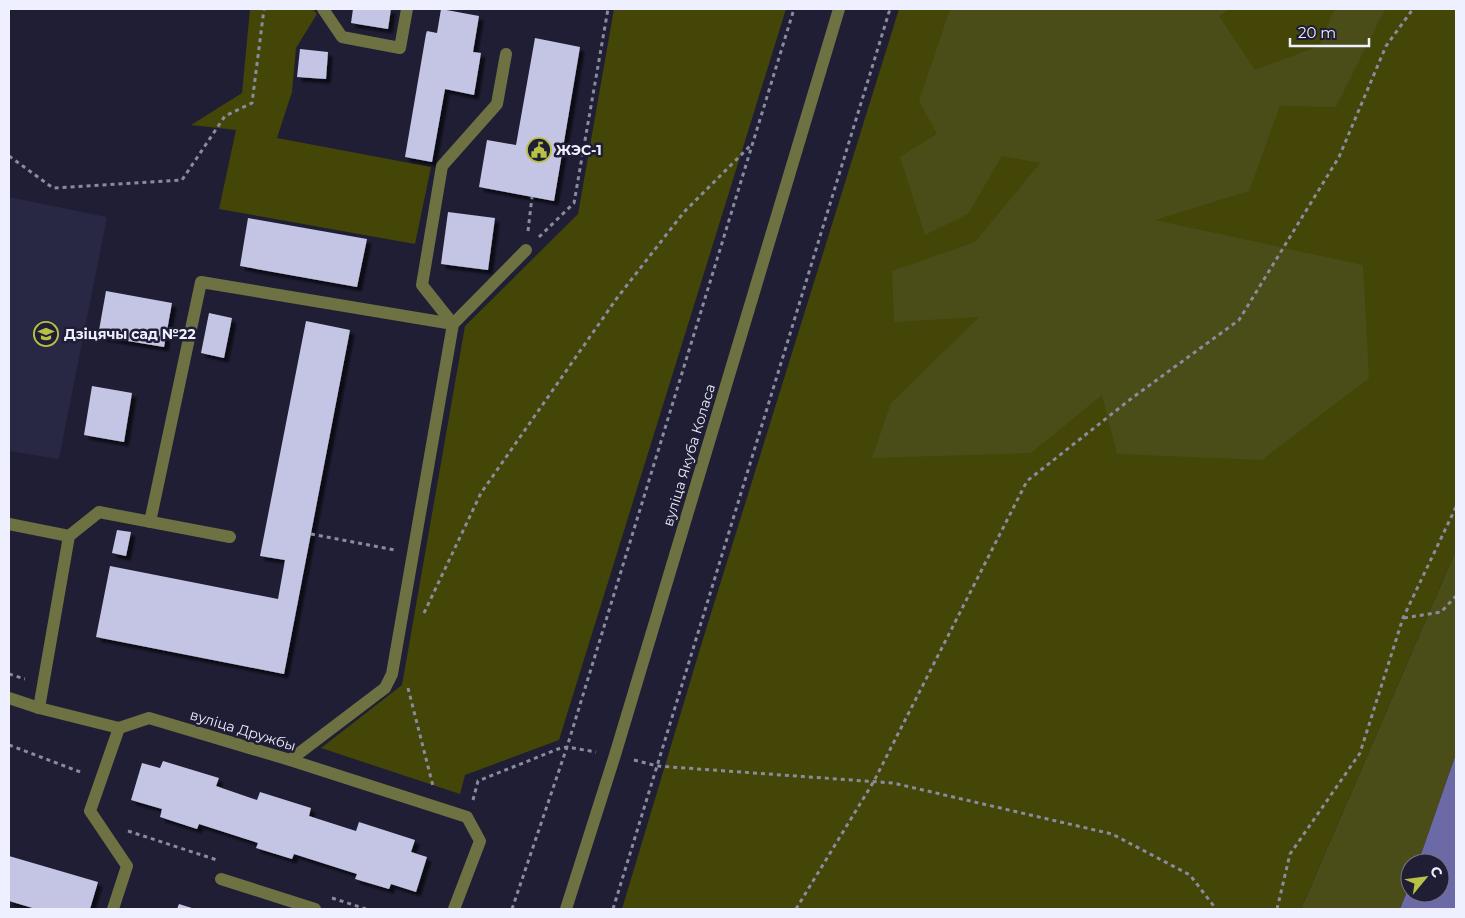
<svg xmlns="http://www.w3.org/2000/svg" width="1465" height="918" viewBox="0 0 1465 918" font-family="Montserrat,sans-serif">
<defs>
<filter id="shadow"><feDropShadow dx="4.5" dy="4.5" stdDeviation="1" flood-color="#0009"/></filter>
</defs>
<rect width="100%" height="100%" fill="#1f1e35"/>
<!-- built -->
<path fill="#282744" d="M9,197L107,217L59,459L9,451Z"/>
<!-- green -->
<g fill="#434607">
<path d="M250,9H313L317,14L296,48L292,92L277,138L431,167L415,244L219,209L236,130L191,125L242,93Z"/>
<path d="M614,9H786L559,740L465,775L460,794L321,748L402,685L465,326L578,214Z"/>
<path d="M899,9H1456V550L1301,909H622L703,639Z"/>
</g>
<!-- forest -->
<g fill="#4a4d18">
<path d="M950,9H1230L1219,16L1255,70L1319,46L1334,9H1385L1336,107L1280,106L1249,191L1155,220L1363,265L1369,378L1262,460L1117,454L1102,395L1031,453L872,458L891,403L979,317L894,322L892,271L975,242L1040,163L1002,156L968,214L925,235L900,157L937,134L919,101Z"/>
<path d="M1456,550V754L1418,863H1410V884L1400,909H1301Z"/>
</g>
<!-- water -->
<path fill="#6b69a6" d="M1456,754V909H1400L1410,884V893H1440V863H1418Z"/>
<!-- building -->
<g fill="#c4c5e4" filter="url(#shadow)">
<path d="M353,9H391L388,29L351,23Z"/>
<path d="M441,9L479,16L473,52L481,53L474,95L445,89L432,162L405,157L426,34L427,31L437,33Z"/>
<path d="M535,38L580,47L554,201L479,187L487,140L516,145Z"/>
<path d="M300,49L328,52L326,79L297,77Z"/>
<path d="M448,212L495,218L488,270L441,264Z"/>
<path d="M248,218L367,239L357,287L240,266Z"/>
<path d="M106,291L172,303L164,347L98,336Z"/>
<path d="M209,313L232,318L224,358L201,353Z"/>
<path d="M306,321L350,330L284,674L96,637L110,566L278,599L285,560L260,556Z"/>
<path d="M92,386L132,393L124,442L84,435Z"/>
<path d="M117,530L131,532L126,556L112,553Z"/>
<path d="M163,761L219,778L216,786L257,800L260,792L311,808L309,816L356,831L359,822L415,840L411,852L427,857L416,892L391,884L389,889L355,879L357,874L294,854L292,859L256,848L258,843L199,824L197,829L160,817L162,809L131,800L142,763L160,768Z"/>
<path d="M9,856L98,882L90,909H36L9,901Z"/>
<path d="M179,904L195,909H177Z"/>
</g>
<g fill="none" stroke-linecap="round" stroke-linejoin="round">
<!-- path -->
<g stroke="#8b8b9f" stroke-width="3" stroke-dasharray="4 4" stroke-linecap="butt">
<path d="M9,156L53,188L182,180L225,116L252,103L264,9"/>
<path d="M528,231L532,197"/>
<path d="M539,237L574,203L608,9"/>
<path d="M311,534L395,550"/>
<path d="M424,613L481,493L617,298L684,212L752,144"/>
<path d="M1404,618L1441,612L1456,596"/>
<path d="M9,674L25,679"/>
<path d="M408,688L433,786"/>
<path d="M9,745L83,773"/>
<path d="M634,760L657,766L893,783L1112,834L1190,875L1216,909"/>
<path d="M473,800L478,781L558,749L567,747L596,752"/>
<path d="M128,831L217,860"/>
<path d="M332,898L366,909"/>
<path d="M512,909L567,747L794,9"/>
<path d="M613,909L890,9"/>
<path d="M796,909L874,781L1027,481L1132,398L1239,320L1339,157L1386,46L1413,9"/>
<path d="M1277,909L1290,854L1360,753L1403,618L1456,507"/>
</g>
<!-- minor -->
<g stroke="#6e7141" stroke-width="12">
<path d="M323,9L342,37L400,48L407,9"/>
<path d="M453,324L422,285L442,166L497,104L506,54"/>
<path d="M150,522L201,282L453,324"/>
<path d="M9,524L69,536L39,708"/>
<path d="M69,536L99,512L230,537"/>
<path d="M9,698L39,708L119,728L149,718L290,760L467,817L480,841L454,909"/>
<path d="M290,760L385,688L392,674L453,324L526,250"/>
<path d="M221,879L315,909"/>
<path d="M113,909L127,866L90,811L119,728"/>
<path d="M566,909L615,755L839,9"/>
</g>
</g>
<!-- icons -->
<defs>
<symbol id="civic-ring" viewBox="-11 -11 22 22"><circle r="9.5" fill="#1f1e35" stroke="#b9c046" stroke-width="1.5"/><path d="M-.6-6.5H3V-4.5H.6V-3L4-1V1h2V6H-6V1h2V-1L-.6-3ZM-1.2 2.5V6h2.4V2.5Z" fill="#b9c046"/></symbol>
<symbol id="school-ring" viewBox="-11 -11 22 22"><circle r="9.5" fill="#1f1e35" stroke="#b9c046" stroke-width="1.5"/><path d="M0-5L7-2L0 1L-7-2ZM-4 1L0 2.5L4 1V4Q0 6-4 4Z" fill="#b9c046"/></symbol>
</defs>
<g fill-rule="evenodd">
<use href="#civic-ring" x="525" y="136" width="28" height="28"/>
<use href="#school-ring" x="32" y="320" width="28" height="28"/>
</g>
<g text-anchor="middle" stroke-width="5" stroke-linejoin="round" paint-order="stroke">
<!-- poi labels -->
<g font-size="14" font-weight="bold" fill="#eeefff" stroke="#1f1e35" text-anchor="start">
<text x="556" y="155">ЖЭС-1</text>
<text x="64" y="339">Дзіцячы сад №22</text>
</g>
<!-- street labels -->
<g font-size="14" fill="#eeefff" stroke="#1f1e35">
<text transform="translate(689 455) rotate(-73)" y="5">вуліца Якуба Коласа</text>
<text transform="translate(243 730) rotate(17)" y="5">вуліца Дружбы</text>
</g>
</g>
<!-- border -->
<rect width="1465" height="918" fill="none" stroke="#eeefff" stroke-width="20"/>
<!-- north arrow -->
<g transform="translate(1425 878) rotate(61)"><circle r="24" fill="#1f1e35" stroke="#727286"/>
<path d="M0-4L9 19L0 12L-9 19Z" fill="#b9c046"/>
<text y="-8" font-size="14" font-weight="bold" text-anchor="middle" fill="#eeefff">С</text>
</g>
<!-- scale -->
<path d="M1290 38v8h79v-8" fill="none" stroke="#eeefff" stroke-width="2.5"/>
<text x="1298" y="38" font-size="15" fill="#eeefff" stroke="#1f1e35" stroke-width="4" paint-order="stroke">20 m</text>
</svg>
